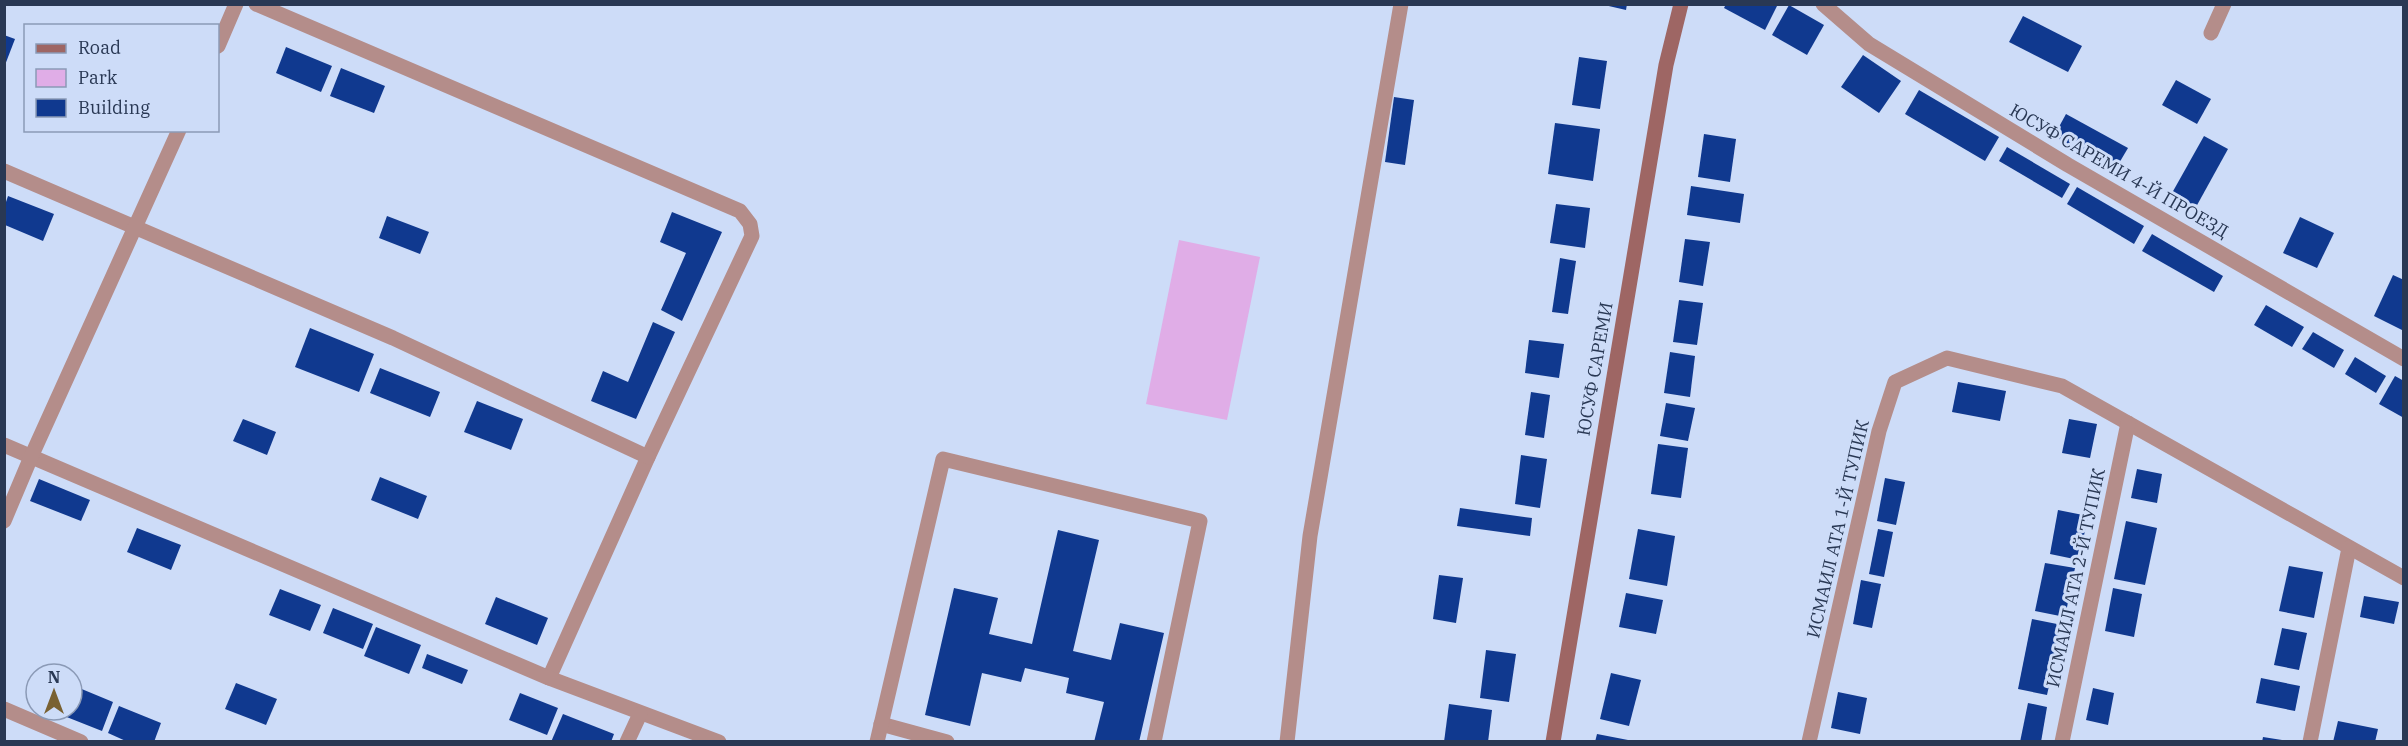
<svg xmlns="http://www.w3.org/2000/svg" width="2408" height="746" viewBox="0 0 2408 746" font-family="'IBM Plex Serif',serif">
<rect width="100%" height="100%" fill="#cddcf8"/>
<!-- green -->
<path fill="#e0ade7" d="M1179,240L1260,257L1227,420L1146,404Z"/>
<!-- building -->
<g fill="#10398f">
<path d="M1600,4H1627L1626,10Z"/>
<path d="M1726,4H1778L1765,30L1724,8Z"/>
<path d="M1789,5L1824,25L1807,55L1772,35Z"/>
<path d="M2023,16L2082,46L2068,72L2009,42Z"/>
<path d="M4,35L15,39L5,65H4Z"/>
<path d="M286,47L332,66L321,92L276,73Z"/>
<path d="M1863,55L1901,81L1879,113L1841,87Z"/>
<path d="M1579,57L1607,61L1600,109L1572,105Z"/>
<path d="M341,68L385,86L374,113L330,96Z"/>
<path d="M2176,80L2211,99L2197,124L2162,105Z"/>
<path d="M1919,90L1999,137L1985,161L1905,114Z"/>
<path d="M1394,97L1414,100L1405,165L1385,162Z"/>
<path d="M2066,114L2128,148L2115,170L2054,136Z"/>
<path d="M1555,123L1600,129L1593,181L1548,174Z"/>
<path d="M1704,134L1736,139L1730,182L1698,177Z"/>
<path d="M2204,136L2228,149L2196,207L2172,193Z"/>
<path d="M2007,147L2070,184L2062,198L1999,161Z"/>
<path d="M1691,186L1744,194L1740,223L1687,215Z"/>
<path d="M2077,187L2144,226L2134,244L2067,204Z"/>
<path d="M8,196L54,214L43,241L5,225V205Z"/>
<path d="M1556,204L1590,208L1585,248L1550,243Z"/>
<path d="M672,212L722,232L682,321L661,310L686,253L660,242Z"/>
<path d="M387,216L429,232L420,254L379,238Z"/>
<path d="M2300,217L2334,233L2317,268L2283,253Z"/>
<path d="M2152,234L2223,276L2214,292L2142,251Z"/>
<path d="M1685,239L1710,242L1703,286L1679,282Z"/>
<path d="M1560,258L1576,261L1568,314L1552,312Z"/>
<path d="M2393,275L2404,280V331L2374,316Z"/>
<path d="M1679,300L1703,303L1697,345L1673,342Z"/>
<path d="M2266,305L2304,327L2292,347L2254,325Z"/>
<path d="M653,322L675,332L636,419L591,401L603,371L628,382Z"/>
<path d="M310,328L374,354L359,392L295,367Z"/>
<path d="M2313,332L2344,350L2334,368L2302,349Z"/>
<path d="M1529,340L1564,344L1559,378L1525,373Z"/>
<path d="M1670,352L1695,356L1690,397L1664,393Z"/>
<path d="M2355,357L2386,376L2376,393L2345,374Z"/>
<path d="M380,368L440,392L430,417L370,393Z"/>
<path d="M2395,376L2404,381V418L2379,404Z"/>
<path d="M1958,382L2006,391L2000,421L1952,412Z"/>
<path d="M1531,392L1550,395L1544,438L1525,435Z"/>
<path d="M477,401L523,419L511,450L464,432Z"/>
<path d="M1666,403L1695,408L1688,441L1660,436Z"/>
<path d="M243,419L276,432L267,455L233,441Z"/>
<path d="M2069,419L2097,424L2090,458L2062,453Z"/>
<path d="M1658,444L1688,448L1681,498L1651,494Z"/>
<path d="M1521,455L1547,459L1540,508L1515,504Z"/>
<path d="M2137,469L2162,474L2157,503L2131,498Z"/>
<path d="M380,477L427,496L418,519L371,500Z"/>
<path d="M1885,478L1905,482L1896,525L1877,521Z"/>
<path d="M39,479L90,500L81,521L30,501Z"/>
<path d="M1460,508L1532,518L1530,536L1457,526Z"/>
<path d="M2058,510L2088,516L2079,560L2050,554Z"/>
<path d="M2126,521L2157,528L2145,585L2114,579Z"/>
<path d="M137,528L181,545L171,570L127,552Z"/>
<path d="M1638,529L1675,536L1667,586L1629,579Z"/>
<path d="M1878,529L1893,532L1884,577L1869,574Z"/>
<path d="M1058,530L1099,540L1073,651L1111,660L1120,623L1164,633L1139,742H1094L1104,702L1066,693L1069,678L1025,668L1021,682L982,673L970,726L925,715L954,588L998,598L989,634L1032,644Z"/>
<path d="M2045,563L2075,568L2065,617L2035,611Z"/>
<path d="M2289,566L2323,572L2314,618L2279,611Z"/>
<path d="M1439,575L1463,578L1456,623L1433,619Z"/>
<path d="M1861,580L1881,584L1872,628L1853,624Z"/>
<path d="M2113,588L2142,594L2134,637L2105,631Z"/>
<path d="M280,589L321,605L310,631L269,615Z"/>
<path d="M1626,593L1663,600L1656,634L1619,627Z"/>
<path d="M2364,596L2399,602L2394,624L2360,617Z"/>
<path d="M496,597L548,618L537,645L485,624Z"/>
<path d="M333,608L373,624L363,649L323,633Z"/>
<path d="M2032,619L2062,625L2047,695L2018,689Z"/>
<path d="M376,627L421,645L409,674L364,656Z"/>
<path d="M2282,628L2307,633L2299,670L2274,665Z"/>
<path d="M1486,650L1516,654L1509,702L1480,698Z"/>
<path d="M427,654L468,670L462,684L422,668Z"/>
<path d="M1611,673L1641,680L1629,726L1600,719Z"/>
<path d="M2261,678L2300,686L2295,711L2256,703Z"/>
<path d="M236,683L277,699L266,725L225,709Z"/>
<path d="M72,685L113,702L102,731L54,712L72,710Z"/>
<path d="M2093,688L2114,693L2108,725L2086,720Z"/>
<path d="M1838,692L1867,698L1860,734L1831,728Z"/>
<path d="M520,693L558,708L547,735L509,720Z"/>
<path d="M2028,703L2047,707L2041,742H2020Z"/>
<path d="M1449,704L1492,710L1488,742H1444Z"/>
<path d="M119,706L161,723L154,742H128L108,733Z"/>
<path d="M563,714L614,734L611,742H551Z"/>
<path d="M2338,721L2378,729L2375,742H2333Z"/>
<path d="M1597,734L1628,740V742H1595Z"/>
<path d="M2263,737L2282,740V742H2262Z"/>
</g>
<g fill="none" stroke-linecap="round" stroke-linejoin="round">
<!-- minor -->
<g stroke="#b48d8a" stroke-width="15">
<path d="M256,4L740,211L750,224L752,236L648,457L549,678"/>
<path d="M1823,4L1869,44L2068,165L2404,359"/>
<path d="M2211,33L2224,4"/>
<path d="M218,46L236,4"/>
<path d="M4,171L393,338L648,457"/>
<path d="M4,445L549,678L719,742"/>
<path d="M4,521L31,457L179,130"/>
<path d="M4,709L81,742"/>
<path d="M881,724L947,742"/>
<path d="M627,742L640,714"/>
<path d="M877,742L943,459L1200,521L1154,742"/>
<path d="M1287,742L1310,536L1401,4"/>
<path d="M1809,742L1879,431L1895,382L1947,358L2062,386L2404,578"/>
<path d="M2062,742L2128,423"/>
<path d="M2310,742L2349,548"/>
</g>
<!-- secondary -->
<path stroke="#9e6664" stroke-width="15" d="M1553,742L1666,65L1681,4"/>
</g>
<g text-anchor="middle" stroke-width="6" stroke-linejoin="round" paint-order="stroke">
<!-- street labels -->
<g font-size="18" fill="#293854" stroke="#cddcf8">
<text transform="translate(2119 171) rotate(30)" y="6">ЮСУФ САРЕМИ 4-Й ПРОЕЗД</text>
<text transform="translate(1595 369) rotate(-80)" y="6">ЮСУФ САРЕМИ</text>
<text transform="translate(1838 529) rotate(-77)" y="6">ИСМАИЛ АТА 1-Й ТУПИК</text>
<text transform="translate(2076 578) rotate(-78)" y="6">ИСМАИЛ АТА 2-Й ТУПИК</text>
</g>
</g>
<!-- border -->
<rect width="2408" height="746" fill="none" stroke="#293854" stroke-width="12"/>
<!-- legend -->
<rect x="24" y="24" width="195" height="108" fill="#cddcf8" stroke="#8b9ab6" stroke-width="1.5"/>
<rect x="36" y="44" width="30" height="9" fill="#9e6664" stroke="#8b9ab6" stroke-width="1.5"/>
<text x="78" y="54" font-size="18" fill="#293854">Road</text>
<rect x="36" y="69" width="30" height="18" fill="#e0ade7" stroke="#8b9ab6" stroke-width="1.5"/>
<text x="78" y="84" font-size="18" fill="#293854">Park</text>
<rect x="36" y="99" width="30" height="18" fill="#10398f" stroke="#8b9ab6" stroke-width="1.5"/>
<text x="78" y="114" font-size="18" fill="#293854">Building</text>
<!-- north arrow -->
<g transform="translate(54 692)"><circle r="28" fill="#cddcf8" stroke="#8b9ab6" stroke-width="1.5"/>
<path d="M0-4.5L10 22L0 15L-10 22Z" fill="#796132"/>
<text y="-9" font-size="16" font-weight="bold" text-anchor="middle" fill="#293854">N</text>
</g>
</svg>
